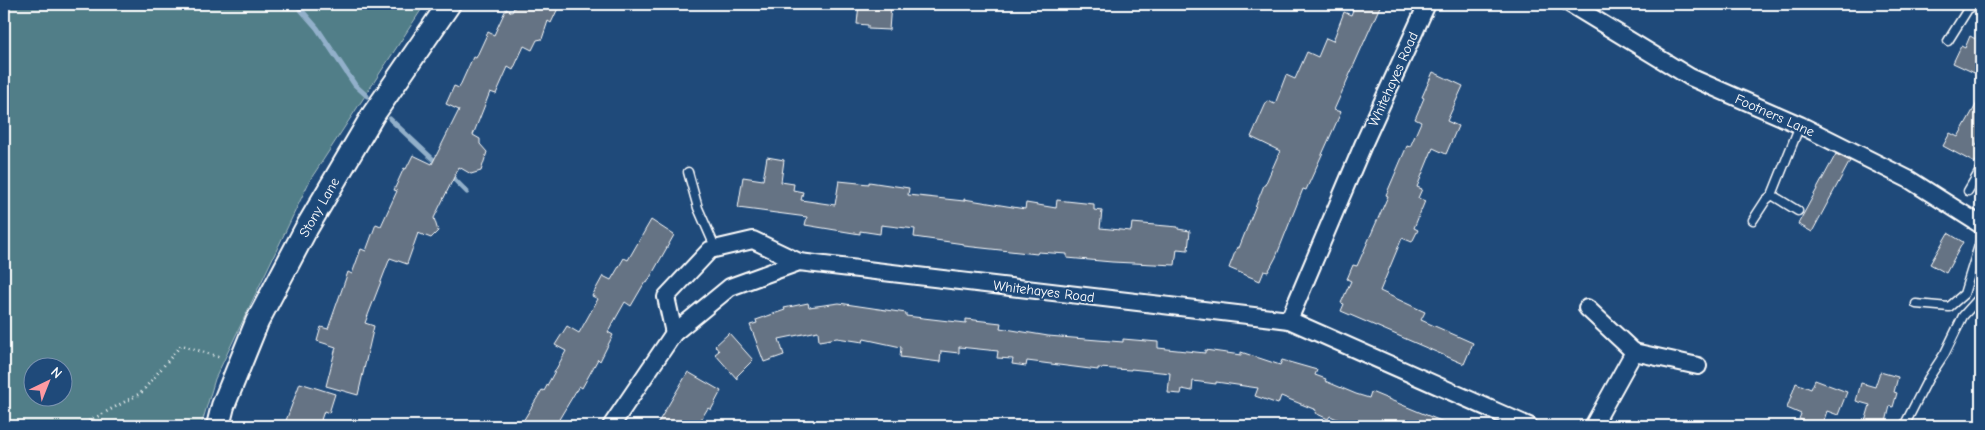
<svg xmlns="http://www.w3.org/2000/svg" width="1985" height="430" viewBox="0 0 1985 430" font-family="'Comic Neue',sans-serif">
<rect width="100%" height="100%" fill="#1f4a7a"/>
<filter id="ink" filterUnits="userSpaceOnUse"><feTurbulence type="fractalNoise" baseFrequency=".02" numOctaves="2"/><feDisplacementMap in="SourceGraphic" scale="10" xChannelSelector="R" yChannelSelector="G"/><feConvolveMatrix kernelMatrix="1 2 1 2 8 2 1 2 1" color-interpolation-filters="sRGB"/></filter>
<g filter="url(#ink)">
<!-- green -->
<path fill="#517e88" stroke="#a8bec4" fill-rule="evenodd" d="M4,4H425L310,180L215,379L201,426H4ZM32,368H62V398H32Z"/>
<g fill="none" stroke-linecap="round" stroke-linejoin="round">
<!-- stream -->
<g stroke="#92b0ca" stroke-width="5">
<path d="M296,4L317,28L355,85L367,96"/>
<path d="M390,119L438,164"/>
<path d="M450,175L467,192"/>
</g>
</g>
<!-- building -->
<g fill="#657384" stroke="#fff">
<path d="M516,4H560L551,23L548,21L542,39L537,40L532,50L524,46L513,70L508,67L496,94L490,92L473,135L480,139V144L487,152L481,171L471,174L459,167L434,218L438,231L431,238L418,233L407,264L390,258L365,323L374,326L358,395L326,386L336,347L317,341L321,327L328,329L348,272L352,274L361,249L366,251L376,224L381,226L397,191L394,190L404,168L406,169L413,155L432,164L459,110L446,104L454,86L459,88L473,57L476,58L488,32L494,35L506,9L512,12Z"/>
<path d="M859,4H891L889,30L868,29V25L857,24Z"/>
<path d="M1339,4H1381L1334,110L1341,112L1334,128L1306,190L1303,189L1276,257L1268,272L1264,271L1260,281L1229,268L1237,247L1239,248L1264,185H1265L1280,151L1251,137L1267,101L1275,104L1286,75L1295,79L1307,52L1318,57L1326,38L1333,41L1344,12L1351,15L1353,10Z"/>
<path d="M1970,36L1981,42V76L1953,63L1961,46L1965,48Z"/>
<path d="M1433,72L1463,86L1447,121L1458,126L1446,154L1433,148L1417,187L1422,189L1418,198L1425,201L1414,228L1418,230L1412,242L1402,238L1380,291L1425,312L1421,320L1473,343L1464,364L1341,311L1344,304L1341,303L1351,281L1347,279L1353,265L1357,266L1388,196L1386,195L1407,146L1410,147L1421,122L1415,119L1424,98L1422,97Z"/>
<path d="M1981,96V136L1976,145L1981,148V152L1975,163L1943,146L1950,133L1958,137Z"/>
<path d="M1836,154L1850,161L1812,232L1798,224Z"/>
<path d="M767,157L784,160L781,182L794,184L793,190L803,192L801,200L835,205L839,181L869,184V182L909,188L908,195L964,201V199L1025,209L1026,203L1056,208L1057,200L1094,204V210L1102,211L1100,228L1131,231L1132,223L1178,227V229L1190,231L1188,250L1177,249L1175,265L1112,262L1067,258V254L1038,252L1037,254L964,246V244L914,237L915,229L881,225L880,234L860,231V234L805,225L807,217L738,208L743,177L763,180Z"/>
<path d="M651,220L674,235L647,283L645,282L631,306L625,302L608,332L613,335L600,361L598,359L582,388L579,386L555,426H520L542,390L544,391L566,351L555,345L567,326L579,333L598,299L592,296L603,276L611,280L624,258L628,260Z"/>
<path d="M1948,233L1963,242L1946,273L1930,264Z"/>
<path d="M808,303L809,307L839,303L906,313V316L966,323V319L1001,323L1000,328L1048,336L1123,342V339L1158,342V348L1205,353V350L1241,355V352L1280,365L1282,360L1317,370L1315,375L1326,379L1325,381L1356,394L1369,398L1371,392L1453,426H1354L1330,416L1328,419L1315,413L1316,410L1281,396L1278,404L1255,396L1258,388L1216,382V384L1193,381L1192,391L1182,389L1181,394L1168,393L1170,373L1131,369V370L1098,368V370L1035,362L1027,361L1026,366L1012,364L1013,359L997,358L998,351L959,347V353L941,351L940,362L900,357L901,347L864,339L863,342L837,338L819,341L818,331L779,339L784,355L764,362L750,325L757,323L756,320L785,310L784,308Z"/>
<path d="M729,333L753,360L737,376V379L715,354L719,351L715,346Z"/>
<path d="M688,372L721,391L711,410L708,408L697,426H656Z"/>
<path d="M1880,372L1898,377L1894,392L1897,393L1893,407L1890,406L1885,426L1865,422L1870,405L1856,401L1861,383L1875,387Z"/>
<path d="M1815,380L1847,392L1838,415L1827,411L1822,426H1817L1799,419L1801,414L1787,408L1796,383L1811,389Z"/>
<path d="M300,383L335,394L329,413L324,411L321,420L327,422L326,426H284Z"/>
</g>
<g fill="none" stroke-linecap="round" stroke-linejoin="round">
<defs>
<g id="lane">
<path d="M1948,41L1968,9L1978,4"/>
<path d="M688,172L698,208L716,249"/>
<path d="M1968,191L1981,169"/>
<path d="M1772,195L1798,211"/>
<path d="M1753,220L1766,200L1772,195L1800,125"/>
<path d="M1916,304L1949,307L1964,294L1981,239"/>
<path d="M1904,426L1928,379L1945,353L1963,316L1981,296"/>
</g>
<g id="street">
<path d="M1427,4L1363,145L1289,320L1529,426"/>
<path d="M1570,4L1690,77L1800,125L1910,180L1981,225"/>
<path d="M1587,308L1634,352"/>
<path d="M674,333L666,297L710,250L753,240L799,262"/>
<path d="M611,426L674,333L730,287L799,262L1289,320"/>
<path d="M1593,426L1634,352L1698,366"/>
</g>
<path id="secondary" d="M218,426L223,406L257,322L306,229L373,115L449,4"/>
</defs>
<!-- lane casing -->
<use href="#lane" stroke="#fff" stroke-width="11"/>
<!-- street casing -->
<use href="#street" stroke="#fff" stroke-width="20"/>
<!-- secondary casing -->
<use href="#secondary" stroke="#fff" stroke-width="26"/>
<!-- path -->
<path stroke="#fff" stroke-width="3" stroke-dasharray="1 4" stroke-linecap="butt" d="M80,426L141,393L181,345L222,358"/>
<!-- lane -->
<use href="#lane" stroke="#1f4a7a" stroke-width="8"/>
<!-- street -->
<use href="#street" stroke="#1f4a7a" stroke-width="16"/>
<!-- secondary -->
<use href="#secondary" stroke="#1f4a7a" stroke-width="22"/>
</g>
</g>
<g text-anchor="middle" stroke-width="4" stroke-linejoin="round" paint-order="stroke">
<!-- street labels -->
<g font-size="14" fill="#fff" stroke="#1f4a7a">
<text transform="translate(1393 79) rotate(-66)" y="5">Whitehayes Road</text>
<text transform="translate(1775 115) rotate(24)" y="5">Footners Lane</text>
<text transform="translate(319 207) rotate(-60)" y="5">Stony Lane</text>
<text transform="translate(1044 291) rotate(7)" y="5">Whitehayes Road</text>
</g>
</g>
<!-- margin -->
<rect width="1985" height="430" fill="none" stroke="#1f4a7a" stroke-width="20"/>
<rect x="10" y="10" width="1965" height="410" fill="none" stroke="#fff" stroke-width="2" filter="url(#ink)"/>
<!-- north arrow -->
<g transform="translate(48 382) rotate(43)"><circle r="24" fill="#1f4a7a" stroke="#7992af"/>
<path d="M0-4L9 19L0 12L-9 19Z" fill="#ff9aa2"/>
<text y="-8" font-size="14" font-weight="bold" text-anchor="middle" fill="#ffffff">N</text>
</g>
</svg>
